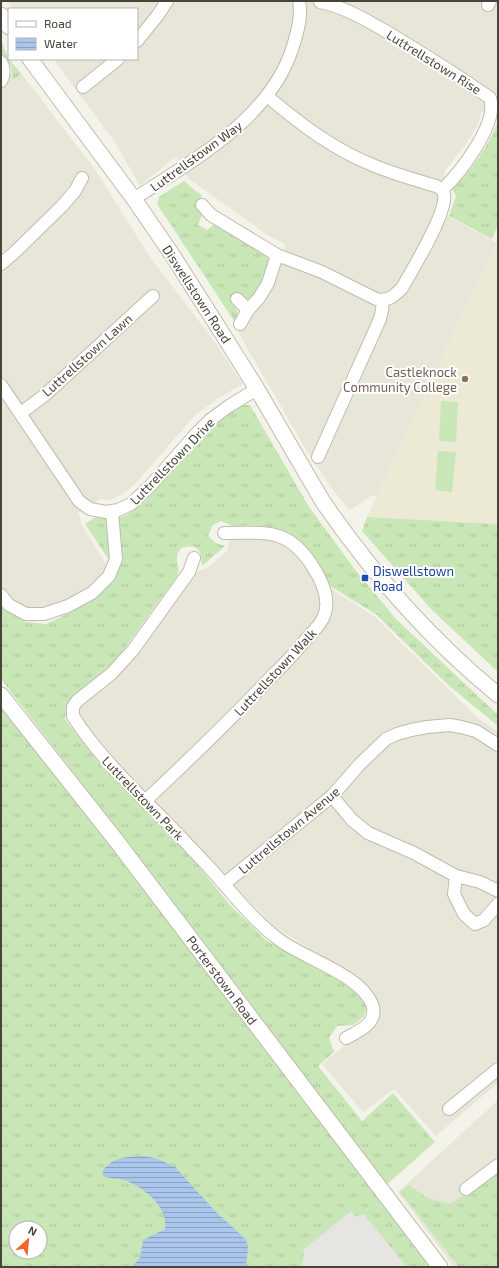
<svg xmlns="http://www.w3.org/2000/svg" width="499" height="1268" viewBox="0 0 499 1268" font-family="'Exo 2',sans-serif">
<defs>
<pattern id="grass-tufts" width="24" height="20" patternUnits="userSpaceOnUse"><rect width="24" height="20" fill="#c8e6b6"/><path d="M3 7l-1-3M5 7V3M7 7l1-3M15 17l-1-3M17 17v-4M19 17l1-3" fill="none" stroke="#adc69d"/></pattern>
<pattern id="water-rules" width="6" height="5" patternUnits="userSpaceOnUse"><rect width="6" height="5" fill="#abc6ed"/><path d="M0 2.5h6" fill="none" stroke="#8da2c1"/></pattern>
</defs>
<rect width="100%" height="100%" fill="#f4f3ea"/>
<!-- residential -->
<g fill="#e8e6d9">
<path d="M8,1H498V98L481,113L478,124L466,144L444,172L447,194L442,213L497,243L377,496H371L352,509H348L328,483L305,448L238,332L265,291L286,245L266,234L189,179L176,156L140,186L114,141L53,59H137V9H12Z"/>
<path d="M17,68L94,168L150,257L214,341L243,384L217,399L195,415L135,484L124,493L111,500L101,499L78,513L83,527L111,572L92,592L26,613L1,595V84Z"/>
<path d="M231,530L275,533L329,588L374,616L478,718L498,732V1083L436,1136L394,1089L363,1112L322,1064L352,1039L378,1010L331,962L275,927L109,760L76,715L81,699L112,674L191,572H197L209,567L227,551Z"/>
<path d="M498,1100V1267H454L398,1192Z"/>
</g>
<!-- education -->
<path fill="#ecead5" d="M498,242V524L367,517Z"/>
<!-- grass -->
<g fill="url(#grass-tufts)" fill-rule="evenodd">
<path d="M1,42L9,59L21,74L13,80L11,66L1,54Z"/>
<path d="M498,122V225L492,239L449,216L456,196L452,189C472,169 487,149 498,122Z"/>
<path d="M184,181L202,196L196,206L202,215L198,225L207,230L215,224L264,254L268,258L269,263L260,288L251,298L247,299L239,294L231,302L238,312L235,322L157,204L159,197Z"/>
<path d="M245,405H250L309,507L353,567L396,619L498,715V726L447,684L377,615L330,586L317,564L275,529L249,525L234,527L221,521L213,525L208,536L216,543L225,546L202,566C201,550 198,543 181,548C172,561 181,564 178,575L116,660L67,704L65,719L98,762L184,848L229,904L267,941L342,980L357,993L367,1007L364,1016L353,1025L337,1026L329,1038L334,1052L318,1066L362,1121L393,1093L435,1142L385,1186L124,838L1,679V607L26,622L46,624L71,612L109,582L117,572L85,524L96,517C104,519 113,519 121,517C131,514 138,506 146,500C176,471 203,419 245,405Z"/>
<path d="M367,517L498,524V672L431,609L362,531Z"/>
<path d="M1,695L433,1267H1ZM16,1228H40V1252H16Z"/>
<path d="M498,1174V1267H459L400,1192L409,1185L427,1198L450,1204Z"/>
</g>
<!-- green -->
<g fill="#c8e6b6">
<path d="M441,401L458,402L456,442L439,441Z"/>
<path d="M438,451L456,452L452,492L435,490Z"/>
</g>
<!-- parking -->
<path fill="#e6e5e1" d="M351,1211L356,1217L364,1214L407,1267H302L304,1249Z"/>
<!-- water -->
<path fill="url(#water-rules)" d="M145,1156L158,1159L175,1167L215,1211L240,1234L246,1240L248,1248L246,1267H131L140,1258L143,1240L165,1229C169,1207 142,1186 124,1180C117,1178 110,1179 103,1176V1170C114,1156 128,1157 145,1156Z"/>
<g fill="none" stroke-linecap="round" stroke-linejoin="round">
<defs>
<g id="minor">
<path d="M320,2C345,7 366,20 387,32C422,53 456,74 490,98C499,123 460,173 442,190"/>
<path d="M488,5L490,1"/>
<path d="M137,41L158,15L167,1"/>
<path d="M1,62C5,69 5,74 1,81"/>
<path d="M83,87L118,59"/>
<path d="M134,199C194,159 273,118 294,43C298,30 302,15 299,1"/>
<path d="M202,205L211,215L277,255L322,272L376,299C388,302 394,296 402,288C412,270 448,212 444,194C443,190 440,188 436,186C416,180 394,174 375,166C334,150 300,124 267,96"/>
<path d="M1,264L15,252L62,206L75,191L82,178"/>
<path d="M237,299L248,310"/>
<path d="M240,324L248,310L259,298L268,283L277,255"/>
<path d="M1,385L79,501L90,509L106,512L118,510L131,504L151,485L195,435L210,420L229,406L257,389"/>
<path d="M21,413L46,394L153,296"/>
<path d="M318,457L380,319L382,310L383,301"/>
<path d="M194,558L189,572L133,650L111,674L77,701L73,707V716C93,748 120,775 146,802C167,822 187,844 207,865C231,891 252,920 281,941C306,959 360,975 372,1004C379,1023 359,1031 346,1038"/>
<path d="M1,595L9,605L26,614H44L68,606L92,593L109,576L116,559L112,512"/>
<path d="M332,796L352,820L368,833L414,853L456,876L480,882L498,891"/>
<path d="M145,801C190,759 233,717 275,673C287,662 297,650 308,637C314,631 321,624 324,616C331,599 322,581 313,567C288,527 266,533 224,533"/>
<path d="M456,876L454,894L464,914L475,924L484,920L498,904"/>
<path d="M224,884L332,796L359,765L386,739L397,734L411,730L427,727L450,725L461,727L476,731L498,745"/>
<path d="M449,1109L498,1069"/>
<path d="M466,1189L498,1165"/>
</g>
<g id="tertiary">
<path d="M1,15L9,27"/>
<path d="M30,59L134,199L171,253L220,330L257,389L323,502C372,573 431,640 498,695"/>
<path d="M1,695L115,839L440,1267"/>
</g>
</defs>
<!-- minor casing -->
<use href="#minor" stroke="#bfbcad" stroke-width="14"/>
<!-- tertiary casing -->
<use href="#tertiary" stroke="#bfbcad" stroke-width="17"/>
<!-- minor -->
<use href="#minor" stroke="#fff" stroke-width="12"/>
<!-- tertiary -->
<use href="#tertiary" stroke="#fff" stroke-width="15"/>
</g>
<!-- markers -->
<circle fill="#8d6e63" stroke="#fff" stroke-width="1.5" cx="465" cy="379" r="4"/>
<rect fill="#1a4fb4" stroke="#fff" stroke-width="1.5" x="361" y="574" width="8" height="8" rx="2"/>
<g text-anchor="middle" stroke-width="4" stroke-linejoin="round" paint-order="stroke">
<!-- street labels -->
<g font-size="13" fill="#484439" stroke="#fff">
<text transform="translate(434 62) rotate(32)" y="5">Luttrellstown Rise</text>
<text transform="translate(196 156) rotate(-36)" y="5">Luttrellstown Way</text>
<text transform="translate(197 294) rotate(57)" y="5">Diswellstown Road</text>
<text transform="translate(87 355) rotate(-42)" y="5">Luttrellstown Lawn</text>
<text transform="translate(172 461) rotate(-46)" y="5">Luttrellstown Drive</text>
<text transform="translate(275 672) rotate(-47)" y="5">Luttrellstown Walk</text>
<text transform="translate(143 798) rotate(46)" y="5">Luttrellstown Park</text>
<text transform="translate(289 830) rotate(-40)" y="5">Luttrellstown Avenue</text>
<text transform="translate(222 980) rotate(53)" y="5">Porterstown Road</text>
</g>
<!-- education labels -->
<g font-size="13" fill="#785e54" stroke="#fff" text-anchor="end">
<text x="457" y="377">Castleknock<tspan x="457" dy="15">Community College</tspan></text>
</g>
<!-- transit labels -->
<g font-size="13" fill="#164399" stroke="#fff" text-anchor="start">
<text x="373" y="576">Diswellstown<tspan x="373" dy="15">Road</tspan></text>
</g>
</g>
<!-- border -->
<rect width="499" height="1268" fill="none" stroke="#484439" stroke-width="4"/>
<!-- legend -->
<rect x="8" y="8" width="130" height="52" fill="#ffffff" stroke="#b6b4b0"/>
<rect x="16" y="21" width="20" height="6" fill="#ffffff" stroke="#b6b4b0"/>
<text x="44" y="28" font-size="12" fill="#484439">Road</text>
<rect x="16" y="38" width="20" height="12" fill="url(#water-rules)" stroke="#b6b4b0"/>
<text x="44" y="48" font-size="12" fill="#484439">Water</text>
<!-- north arrow -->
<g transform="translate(28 1240) rotate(27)"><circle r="19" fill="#ffffff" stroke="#b6b4b0"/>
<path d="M0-3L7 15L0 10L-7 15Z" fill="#ed6828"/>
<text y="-6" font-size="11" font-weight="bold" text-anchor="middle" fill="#484439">N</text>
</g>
</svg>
